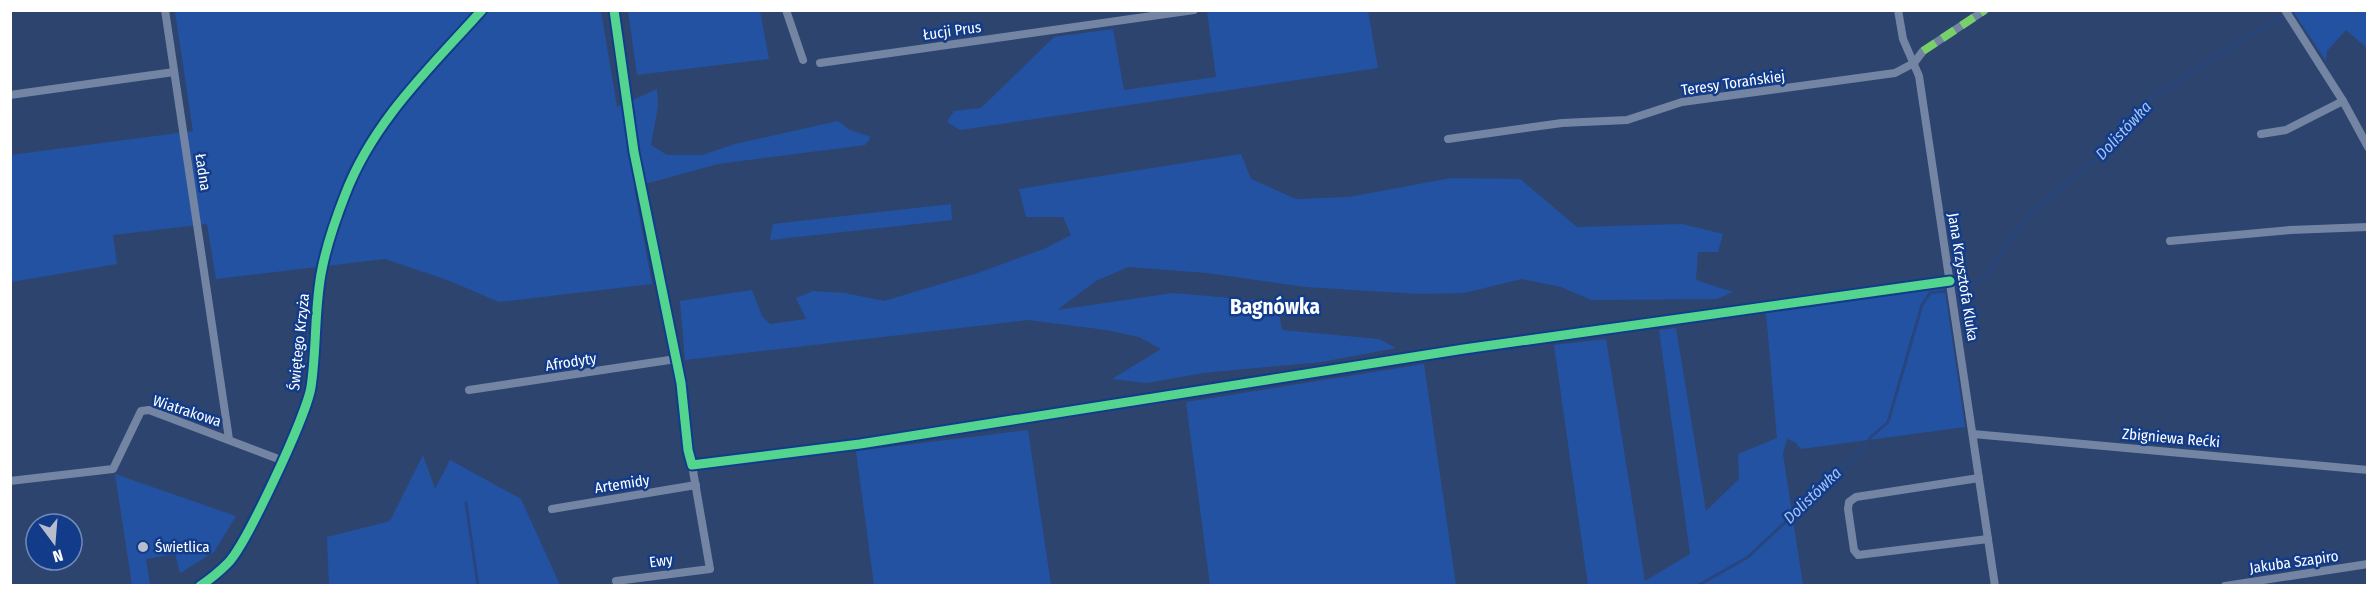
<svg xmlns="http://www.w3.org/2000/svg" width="2378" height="596" viewBox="0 0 2378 596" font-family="'Fira Sans Condensed',sans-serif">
<rect width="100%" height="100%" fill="#2d446f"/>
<!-- green -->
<g fill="#2452a2">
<path d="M188,10L601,11L617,107L657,89L658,106L651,145L667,155H702L735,144L838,121L850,130L871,137L865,145L718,164L634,187L652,284L499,302L450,281L385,259L216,279L207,224L113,235L117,264L11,282V155L193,131L175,12Z"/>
<path d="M628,11H760L769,59L637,75Z"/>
<path d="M1207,11H1368L1378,68L960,130L947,122L954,111L981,108L1054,37L1113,29L1124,90L1216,77Z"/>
<path d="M2293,11H2367V48L2346,30L2327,51L2326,61Z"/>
<path d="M1241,154L1251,179L1296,199L1349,197L1451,178L1520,179L1577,227L1682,224L1723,234L1718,252H1698L1696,280L1733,292L1717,299L1591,300L1561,287L1522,279L1464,293L1418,294L1305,287L1207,273L1128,267L1096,281L1057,310L1173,293L1277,302L1282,330L1379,339L1396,348L1322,362L1203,373L1147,383L1112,379L1161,349L1139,337L1106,330L1028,320L685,360L680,301L752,290L762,316L770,324L806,319L796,298L813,291L845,293L884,301L978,273L1046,248L1071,235L1063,217H1026L1019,189Z"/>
<path d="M951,204L952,220L770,240L773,224Z"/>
<path d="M1944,284L1965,427L1801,449L1795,442L1787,439L1783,454L1803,585H1588L1554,345L1606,339L1645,581L1690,554L1659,330L1676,328L1706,511L1739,479L1738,454L1777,438L1766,313Z"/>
<path d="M1424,364L1456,585H1210L1186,402Z"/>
<path d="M1028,430L1051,585H874L856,451Z"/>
<path d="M423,455L435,489L450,460L521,499L560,585H329L327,537L390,521Z"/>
<path d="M115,474L236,516L214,552L180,573L175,554L146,559L150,585H132Z"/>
</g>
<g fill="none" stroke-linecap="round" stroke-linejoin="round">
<!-- stream -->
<g stroke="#27467e" stroke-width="3">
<path d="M2292,11L2293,10"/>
<path d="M1956,288L1974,284L1983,279L2028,215L2106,152L2147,101L2253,33L2285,15"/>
<path d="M466,503L478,586"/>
<path d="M1697,586L1748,557L1858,454L1871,437L1888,422L1922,305L1930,293L1944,291"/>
</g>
<!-- street -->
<g stroke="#7485a4" stroke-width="8">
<path d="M165,10L229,439"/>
<path d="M614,10L634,152L681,383L688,450L692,465L860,444L1464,349L1950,281"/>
<path d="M786,10L803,60"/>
<path d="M1898,10L1903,39L1919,76L1995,586"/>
<path d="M2285,10L2343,101L2368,147"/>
<path d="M820,63L1194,10"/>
<path d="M10,95L174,72"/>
<path d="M2261,134L2286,130L2343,101"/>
<path d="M1448,139L1562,123L1627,120L1682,102L1895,73L1914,63L1923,51L1985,10"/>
<path d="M2170,241L2290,230L2368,227"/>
<path d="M469,390L676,359"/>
<path d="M1973,434L2368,470"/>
<path d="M1979,478L1856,497L1849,502L1848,509L1854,550L1858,555L1988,539"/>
<path d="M10,481L113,469L141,411L149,410L281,460"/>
<path d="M552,509L696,485"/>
<path d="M616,581L710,569L692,465"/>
<path d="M200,586C209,580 220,571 228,563C247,543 307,414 311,387C317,348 314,307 322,269C327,244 336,218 345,195C373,121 430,68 482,10"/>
<path d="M2225,586L2368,564"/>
</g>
<!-- quiet -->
<path stroke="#78d068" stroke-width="8" stroke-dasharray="15 8" stroke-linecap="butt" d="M1923,51L1985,10"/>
<defs>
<g id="cycleway">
<path d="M614,10L634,152L681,383L688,450L692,465L860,444L1464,349L1950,281"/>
<path d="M200,586C209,580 220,571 228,563C247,543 307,414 311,387C317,348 314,307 322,269C327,244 336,218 345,195C373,121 430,68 482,10"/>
</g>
</defs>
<!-- cycleway casing -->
<use href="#cycleway" stroke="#123c8a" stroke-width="13"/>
<!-- cycleway -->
<use href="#cycleway" stroke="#53d58f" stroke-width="9"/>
</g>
<!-- markers -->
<circle fill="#b6becd" stroke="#123c8a" stroke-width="2" cx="143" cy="547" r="6"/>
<g text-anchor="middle" stroke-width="5" stroke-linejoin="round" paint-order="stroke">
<!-- street labels -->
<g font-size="15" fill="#fff" stroke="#123c8a">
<text transform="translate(952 31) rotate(-8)" y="5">Łucji Prus</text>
<text transform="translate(1733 83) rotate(-8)" y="5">Teresy Torańskiej</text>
<text transform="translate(203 172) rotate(81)" y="5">Ładna</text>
<text transform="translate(1963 277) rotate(81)" y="5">Jana Krzysztofa Kluka</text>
<text transform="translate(299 342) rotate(-84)" y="5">Świętego Krzyża</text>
<text transform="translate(571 362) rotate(-9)" y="5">Afrodyty</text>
<text transform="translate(187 411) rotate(18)" y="5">Wiatrakowa</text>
<text transform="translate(2171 438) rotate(5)" y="5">Zbigniewa Rećki</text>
<text transform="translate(622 484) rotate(-9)" y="5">Artemidy</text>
<text transform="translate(661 561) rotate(-8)" y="5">Ewy</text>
<text transform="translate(2294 562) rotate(-8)" y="5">Jakuba Szapiro</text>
</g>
<!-- poi labels -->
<g font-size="15" fill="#fff" stroke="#123c8a" text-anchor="start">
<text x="155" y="552">Świetlica</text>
</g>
<!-- water labels -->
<g font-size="16" font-style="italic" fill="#a3c3f8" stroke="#123c8a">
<text transform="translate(2123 130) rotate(-47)" y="6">Dolistówka</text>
<text transform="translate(1812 495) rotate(-44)" y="6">Dolistówka</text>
</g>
<!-- district labels -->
<g font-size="21" font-weight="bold" fill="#fff" stroke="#123c8a">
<text x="1275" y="314">Bagnówka</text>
</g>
</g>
<!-- border -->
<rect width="2378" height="596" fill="none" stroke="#ffffff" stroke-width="24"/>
<!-- north arrow -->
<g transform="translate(54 542) rotate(164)"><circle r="28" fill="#123c8a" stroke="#718ab9" stroke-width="1.5"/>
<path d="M0-4.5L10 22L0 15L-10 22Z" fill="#b6becd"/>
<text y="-9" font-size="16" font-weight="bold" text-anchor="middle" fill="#ffffff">N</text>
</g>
</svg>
